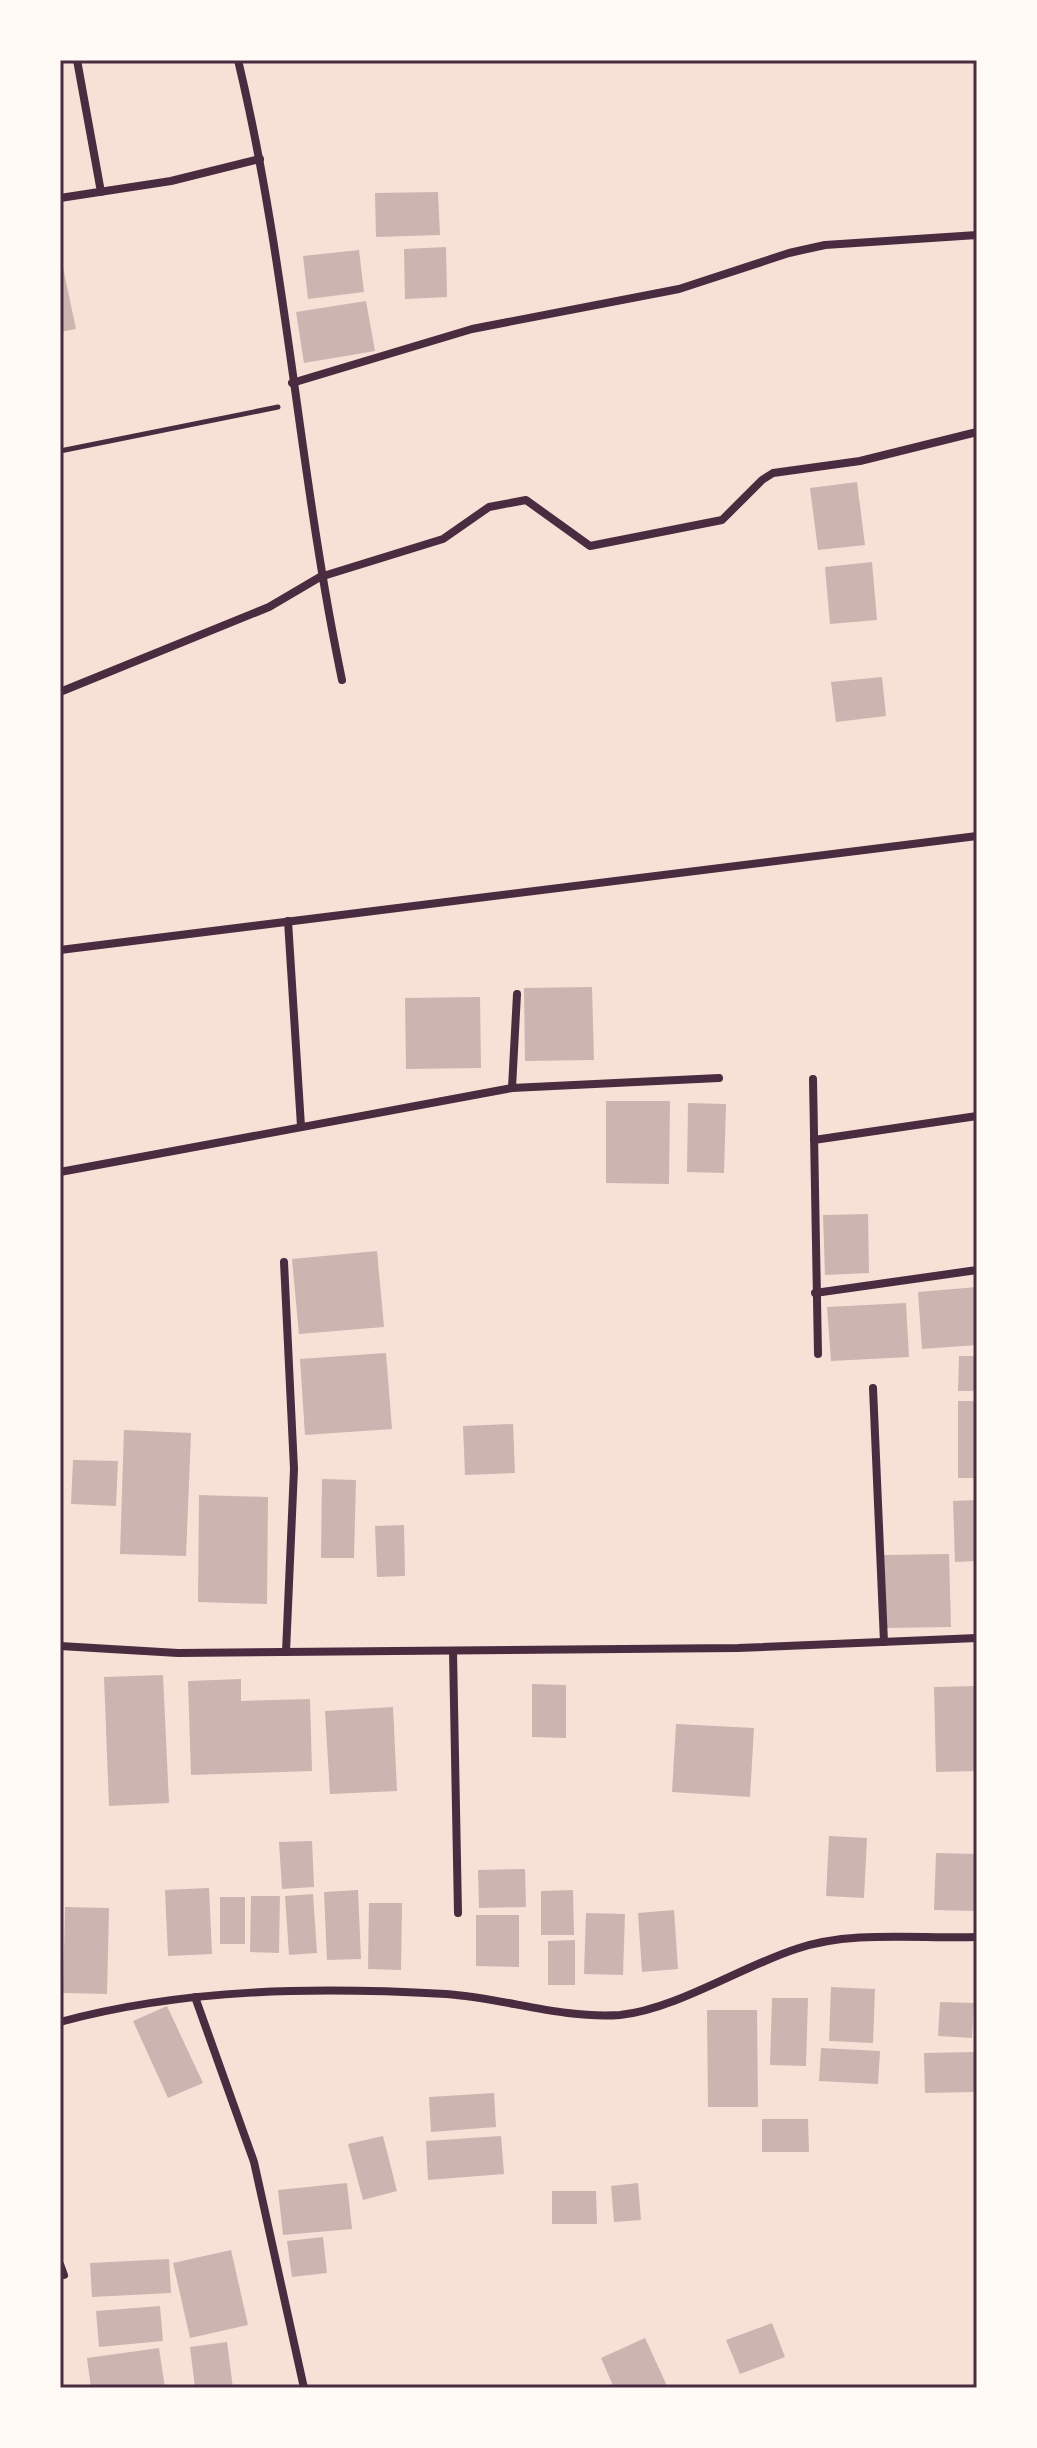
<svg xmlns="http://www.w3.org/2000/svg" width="1037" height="2448" viewBox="0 0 1037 2448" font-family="'Fira Sans',sans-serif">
<rect width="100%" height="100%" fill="#f7e1d7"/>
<!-- building -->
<g fill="#ccb4b1">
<path d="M438,192L440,235L376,237L375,193Z"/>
<path d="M446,247L447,297L405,299L404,249Z"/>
<path d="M359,250L364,292L308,299L303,256Z"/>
<path d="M61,258L76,329L60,332V259Z"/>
<path d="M366,301L375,351L304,363L296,312Z"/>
<path d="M857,482L865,545L818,550L810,488Z"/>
<path d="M872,562L877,620L830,624L825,567Z"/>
<path d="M882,677L886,716L836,722L831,682Z"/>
<path d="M592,987L594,1060L525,1061L524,988Z"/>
<path d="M480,997L481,1068L406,1069L405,998Z"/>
<path d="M606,1101H670L669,1184L606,1183Z"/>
<path d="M688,1103L726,1104L724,1173L687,1172Z"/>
<path d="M868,1214L869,1273L825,1275L823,1215Z"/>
<path d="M377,1251L384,1327L299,1334L292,1259Z"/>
<path d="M977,1287V1345L922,1349L918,1292Z"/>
<path d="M906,1303L909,1357L831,1361L827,1307Z"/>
<path d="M386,1353L392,1429L305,1435L300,1359Z"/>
<path d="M959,1356H977V1391H958Z"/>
<rect x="958" y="1401" width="19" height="77"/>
<path d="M513,1424L515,1473L465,1475L463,1426Z"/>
<path d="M124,1430L191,1433L186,1556L120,1554Z"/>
<path d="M73,1460L118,1461L116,1506L71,1504Z"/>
<path d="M322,1479L356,1480L354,1558H321Z"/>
<path d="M199,1495L268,1497L267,1604L198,1602Z"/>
<path d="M977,1500V1561L955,1562L953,1501Z"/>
<path d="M404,1525L405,1576L377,1577L375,1526Z"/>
<path d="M949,1554L951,1627L885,1628L884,1555Z"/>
<path d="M163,1675L169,1803L109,1806L104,1677Z"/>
<path d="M241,1679V1701L310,1699L312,1771L191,1775L188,1681Z"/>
<path d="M532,1684L566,1685V1738L532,1737Z"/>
<path d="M977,1686V1771L936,1772L934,1687Z"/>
<path d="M393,1707L397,1791L330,1794L325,1711Z"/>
<path d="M676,1724L754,1728L750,1797L672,1792Z"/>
<path d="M829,1836L867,1838L864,1898L826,1896Z"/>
<path d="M312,1841L314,1887L282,1889L279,1842Z"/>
<path d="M936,1853L977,1854V1911L934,1910Z"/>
<path d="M525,1869L526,1907L479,1908L478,1870Z"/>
<path d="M209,1888L212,1954L168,1956L165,1890Z"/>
<path d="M358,1890L361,1959L327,1960L324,1892Z"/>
<path d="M573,1890L574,1935H541V1891Z"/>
<path d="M313,1894L317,1953L289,1955L285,1896Z"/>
<path d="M251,1896H280L279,1953L250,1952Z"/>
<rect x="220" y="1897" width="25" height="47"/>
<path d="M369,1903H402L401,1970L368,1969Z"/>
<path d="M65,1907L109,1908L107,1994L63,1993Z"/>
<path d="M674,1910L678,1969L642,1972L638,1913Z"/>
<path d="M586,1913L625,1914L623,1975L584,1974Z"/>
<path d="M476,1915H519V1967L476,1966Z"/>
<path d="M575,1940V1985H548V1941Z"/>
<path d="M831,1987L875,1989L873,2043L829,2041Z"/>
<path d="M772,1998H808L806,2066L770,2065Z"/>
<path d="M940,2002L974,2003L972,2038L938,2036Z"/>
<path d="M167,2006L203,2083L168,2098L133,2021Z"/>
<path d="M707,2010H757L758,2107H708Z"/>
<path d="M821,2048L880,2051L878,2084L819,2081Z"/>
<path d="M977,2052V2092L925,2093L924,2053Z"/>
<path d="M494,2093L496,2127L431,2132L429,2097Z"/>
<path d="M762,2119H808L809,2152H762Z"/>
<path d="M383,2136L397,2191L363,2200L348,2144Z"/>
<path d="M501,2136L504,2174L428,2180L426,2141Z"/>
<path d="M347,2183L352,2229L283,2235L278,2190Z"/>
<path d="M638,2183L641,2220L614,2222L611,2186Z"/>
<path d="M552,2191H596L597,2224H552Z"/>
<path d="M323,2237L327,2273L292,2277L287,2241Z"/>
<path d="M231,2250L248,2325L190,2338L173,2263Z"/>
<path d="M169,2259L171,2293L92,2297L90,2263Z"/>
<path d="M160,2306L163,2341L99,2347L96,2311Z"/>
<path d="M772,2323L785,2357L740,2374L726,2340Z"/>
<path d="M645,2338L668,2388H614L601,2358Z"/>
<path d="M227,2342L233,2388H195L190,2347Z"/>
<path d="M159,2348L165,2388H91L87,2358Z"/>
</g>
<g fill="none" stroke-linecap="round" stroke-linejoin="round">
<!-- path -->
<path stroke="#4a2c40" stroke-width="5" d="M60,451L278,407"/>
<!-- minor -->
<g stroke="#4a2c40" stroke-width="8">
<path d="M77,60L101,192"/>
<path d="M238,60C287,264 299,475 342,680"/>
<path d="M60,198L171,181L260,159"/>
<path d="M292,383L472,329L679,289L789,253L825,245L977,235"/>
<path d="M60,692L269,607L320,577L443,539L489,507L526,500L590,546L722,520L762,480L773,473L860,461L977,432"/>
<path d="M288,921L301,1126"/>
<path d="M60,950L977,836"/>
<path d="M813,1079L818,1354"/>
<path d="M512,1088L517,994"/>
<path d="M814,1140L977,1116"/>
<path d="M60,1172L512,1088L719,1078"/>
<path d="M284,1262L294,1469L286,1652"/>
<path d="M815,1293L977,1270"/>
<path d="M873,1388L884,1642"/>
<path d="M60,1646L178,1653L738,1648L977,1638"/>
<path d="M453,1651L458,1913"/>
<path d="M195,1997L254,2162L304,2388"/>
<path d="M60,2022C185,1988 317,1987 446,1994C504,1998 561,2019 620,2015C674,2010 743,1966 796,1949C851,1930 919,1939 977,1937"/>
<path d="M60,2264L64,2275"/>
</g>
</g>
<!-- border -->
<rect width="1037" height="2448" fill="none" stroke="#fffaf5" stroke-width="124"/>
<rect x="62" y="62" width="913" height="2324" fill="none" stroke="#4a2c40" stroke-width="3"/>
</svg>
